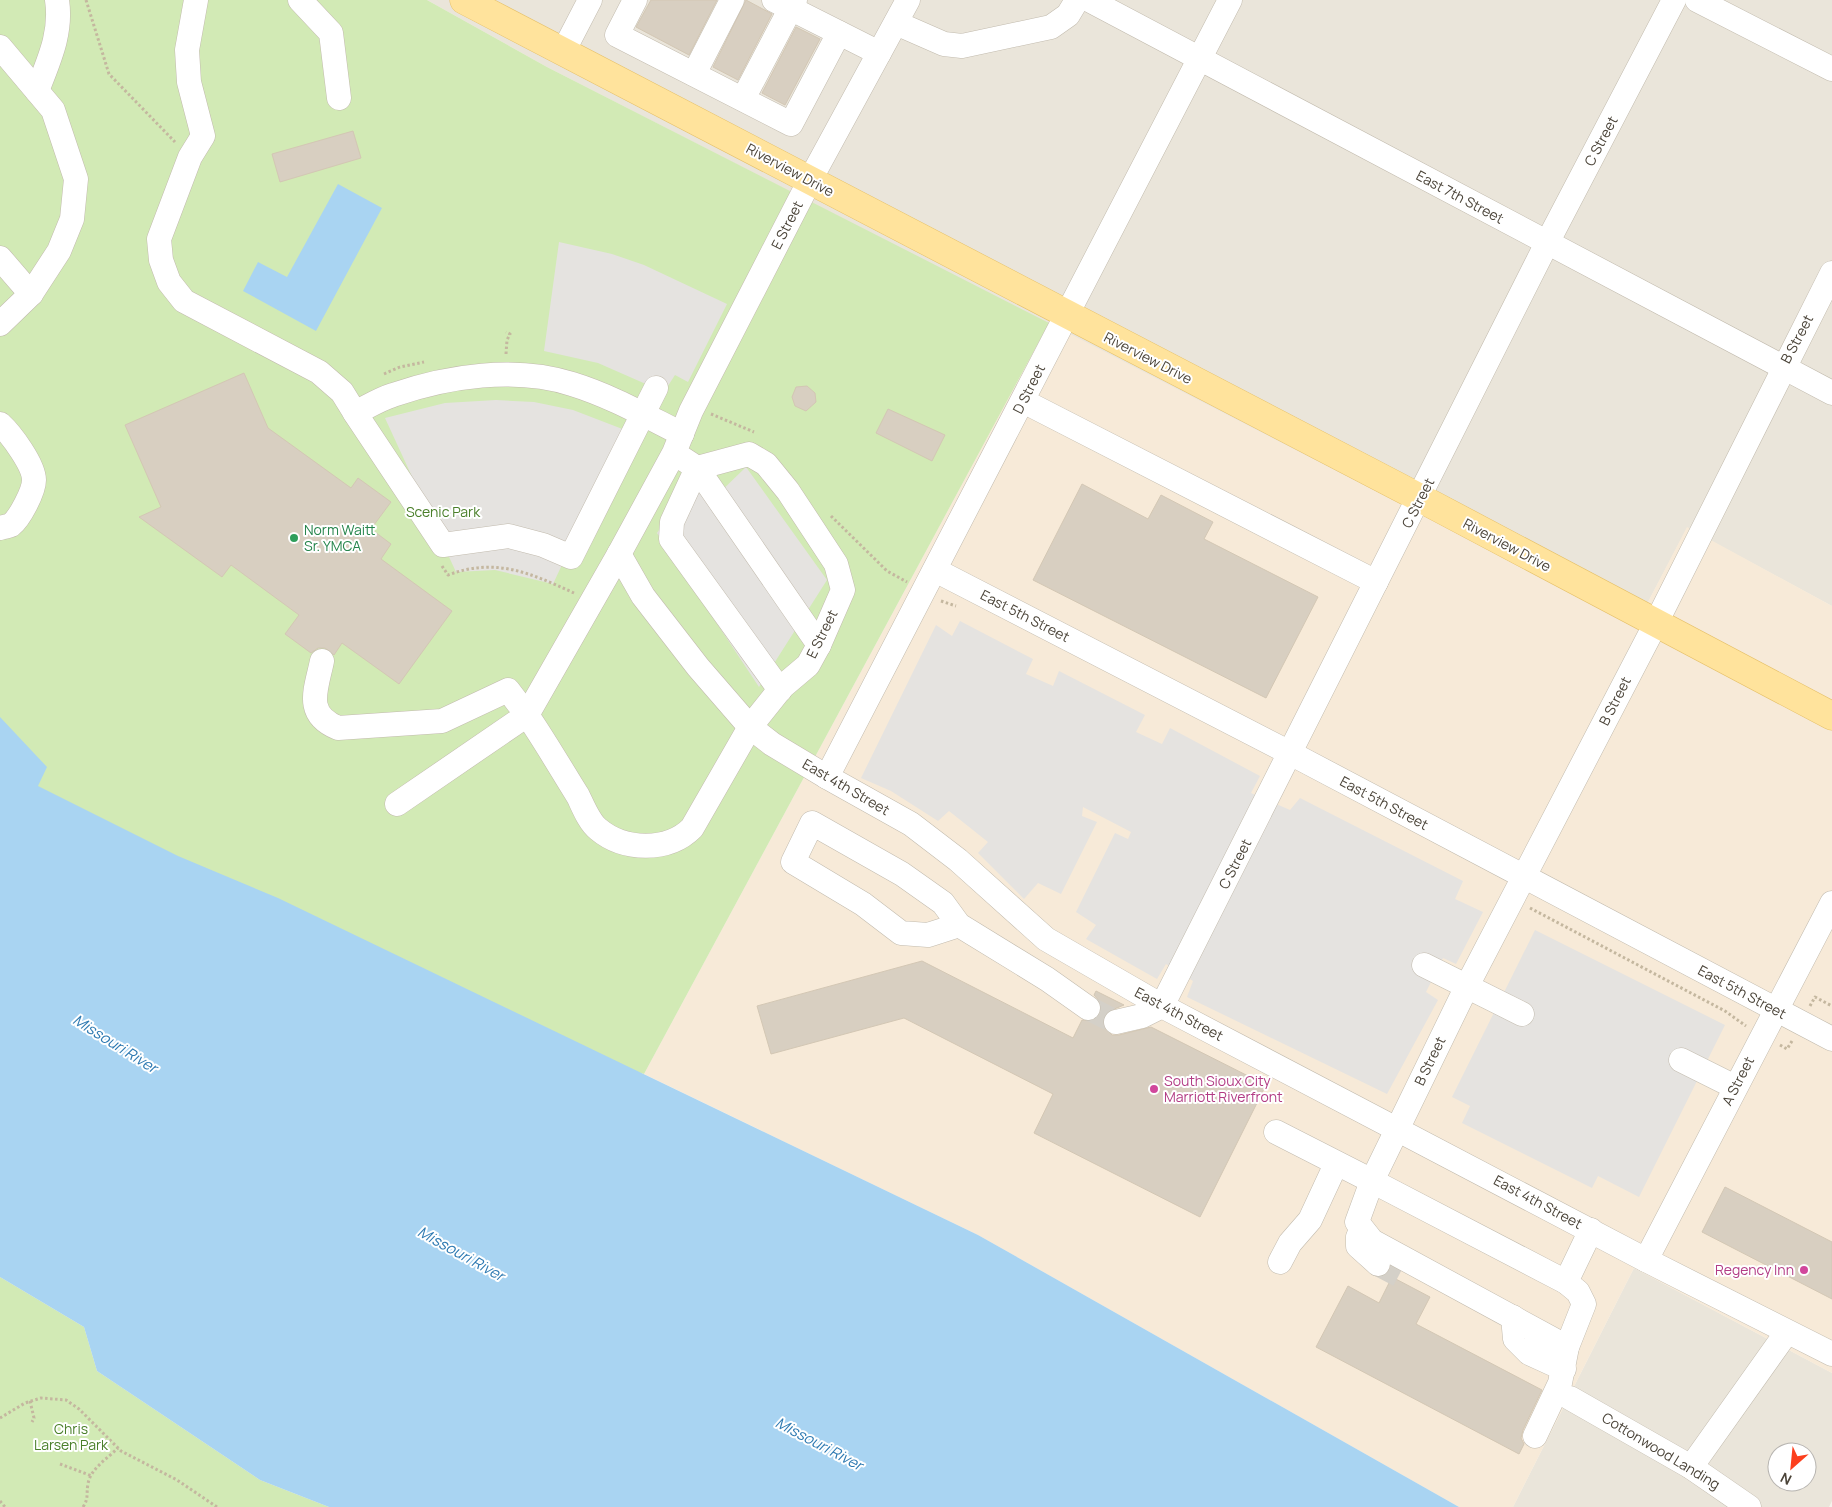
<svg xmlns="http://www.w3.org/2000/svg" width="1832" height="1507" viewBox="0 0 1832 1507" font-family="Manrope,sans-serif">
<rect width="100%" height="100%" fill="#f6f3ec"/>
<!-- residential -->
<g fill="#eae5da" fill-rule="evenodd">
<path d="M427,0H1832V606L1687,528L1636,625L547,67Z"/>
<path d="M1634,1268L1832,1373V1501L1829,1507H1513ZM1777,1452H1807V1482H1777Z"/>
</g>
<!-- commercial -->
<path fill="#f7ead8" d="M1049,323L1636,625L1687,527L1832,606V1373L1634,1268L1513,1507H1459L978,1235L644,1074Z"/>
<!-- green -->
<g fill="#d2eab5">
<path d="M0,0H427L547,67L1049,323L644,1074L88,911L0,829Z"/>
<path d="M0,1277L84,1327L97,1371L260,1480L329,1507H0Z"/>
</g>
<!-- parking -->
<g fill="#e5e3e0">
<path d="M559,242L612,254L644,265L727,304L688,382L675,375L664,392L598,363L544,351Z"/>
<path d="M496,400L534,402L573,410L625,430L553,584L495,570L456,572L385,418L445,403Z"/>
<path d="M746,467L827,580L759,687L657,533L695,479L712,500Z"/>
<path d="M960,621L1033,659L1026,674L1053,686L1059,671L1145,715L1136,732L1162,744L1170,728L1260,776L1251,793L1290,810L1300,798L1463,881L1455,899L1483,912L1456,964L1443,958L1426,992L1438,1000L1387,1094L1187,997L1193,981L1166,964L1157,979L1086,939L1096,925L1076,912L1115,833L1128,839L1131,832L1083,807L1082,816L1097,822L1061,894L1038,883L1024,899L978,853L988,842L949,811L938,821L891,791L861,778L936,625L952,636Z"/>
<path d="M1535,930L1725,1025L1639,1197L1598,1176L1592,1188L1462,1123L1470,1106L1452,1097Z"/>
</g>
<!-- water -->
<g fill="#a9d4f2">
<path d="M338,184L382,208L316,331L243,291L258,262L287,277Z"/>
<path d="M0,717L47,767L38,786L178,856L278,898L978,1235L1459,1507H329L260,1480L97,1371L84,1327L0,1277Z"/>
</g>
<!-- building -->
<g fill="#d8cfc1" stroke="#d3c7b4">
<path d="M651,0H717L689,55L636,27Z"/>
<path d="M746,0L772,14L738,80L713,67Z"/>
<path d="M796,27L820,39L785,105L762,93Z"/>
<path d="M353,131L361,158L280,182L272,154Z"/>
<path d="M244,373L268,428L351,488L358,478L391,502L371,529L391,544L381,559L452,611L399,684L342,643L334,655L325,648H318L311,653L285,634L299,615L231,565L222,577L139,517L161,507L125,425Z"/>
<path d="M807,386L815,393L816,402L806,411L795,406L792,397L796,387Z"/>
<path d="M888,409L945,435L932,461L876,433Z"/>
<path d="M1082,484L1148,519L1161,495L1213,522L1204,539L1318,597L1266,698L1033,580Z"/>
<path d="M922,961L1073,1038L1082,1020L1093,1021L1099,1016L1102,1009L1100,1002L1094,995L1096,991L1124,1005L1107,1012L1103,1018V1026L1112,1035H1119L1151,1027L1266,1085L1200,1217L1034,1133L1053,1094L904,1018L771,1054L757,1006Z"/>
<path d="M1725,1187L1832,1242V1299L1702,1232Z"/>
<path d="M1392,1277L1430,1297L1416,1324L1542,1390L1523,1430L1521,1438L1524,1444L1519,1454L1316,1347L1348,1286L1379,1303Z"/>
</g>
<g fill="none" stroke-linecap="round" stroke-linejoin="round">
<!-- minor-tunnel -->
<g stroke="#d4d0c8" stroke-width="24" stroke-dasharray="24 12" stroke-linecap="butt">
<path d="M1088,1008L1116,1022"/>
<path d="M1378,1264L1399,1275"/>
</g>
<defs>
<g id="minor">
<path d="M196,0L187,50L189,82L203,136L190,157L159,239L161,260L169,282L184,301L319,372L342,392L355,413C367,407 380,399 393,395C448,376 515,366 572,384C611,396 646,416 682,434"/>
<path d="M300,0L331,33L339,98"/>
<path d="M635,0L617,35L791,124L839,33"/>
<path d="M774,0L879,53"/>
<path d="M1089,0L1832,393"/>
<path d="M1697,0L1832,69"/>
<path d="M896,23L944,44L962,46L1051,27L1068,15L1077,0"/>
<path d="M0,47L53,110L76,179L72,219L59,251L31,294L0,324"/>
<path d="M563,52L590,0"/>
<path d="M694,74L732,0"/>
<path d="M37,91C49,60 62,33 57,0"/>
<path d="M743,99L795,0"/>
<path d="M0,258L31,294"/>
<path d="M1023,401L1376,582"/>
<path d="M355,413L443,545L509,536L543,545L571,557L656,388"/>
<path d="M0,424C11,434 34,465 34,480C34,491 20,518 11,525C9,526 3,527 0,528"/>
<path d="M674,453L697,468L749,454L766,464L788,491L836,564L843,590L819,645L808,665L782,687L750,727L692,828C668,852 624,851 598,829C589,822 583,806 578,796C561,769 545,741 527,715L619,554L674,453L691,411L810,180L908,0"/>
<path d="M697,468L672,522L671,539L780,690"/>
<path d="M697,468L819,645"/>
<path d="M619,554L643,596L698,667L750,727L772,744L827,777L911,824L958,860L1046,939L1162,1006L1646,1260L1832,1354"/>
<path d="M935,570L1290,753L1832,1039"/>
<path d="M322,661C316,690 304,714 338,728L442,721L508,690L527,715L397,804"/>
<path d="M827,777L1230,0"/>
<path d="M959,925L928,935L901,933L863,904L793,862L812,823L902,874L943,903L959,925L1047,979L1088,1008"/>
<path d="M1424,965L1522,1014"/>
<path d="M1116,1022L1142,1016L1162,1006L1547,243L1674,0"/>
<path d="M1681,1060L1735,1087"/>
<path d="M1276,1132L1372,1181L1467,986L1655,625L1832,273"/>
<path d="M1358,1237V1246L1378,1264"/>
<path d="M1646,1260L1832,903"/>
<path d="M1280,1262L1290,1243L1310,1220L1336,1164"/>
<path d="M1566,1282L1372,1181L1357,1222L1372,1241L1567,1347"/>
<path d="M1513,1317L1515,1339L1529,1353L1564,1369"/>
<path d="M1570,1398L1691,1467L1749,1507"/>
<path d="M1535,1436L1560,1383L1567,1347L1584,1304L1578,1292L1566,1282L1591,1230"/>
<path d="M1691,1467L1787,1332"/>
</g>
<path id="major" d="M464,0L1420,498L1832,716"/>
</defs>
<!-- minor casing -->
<use href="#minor" stroke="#c2bbae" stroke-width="25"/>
<!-- major casing -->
<use href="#major" stroke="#e6c16a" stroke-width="29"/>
<!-- path -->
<g stroke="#c4b79f" stroke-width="3" stroke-dasharray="2.5 2.5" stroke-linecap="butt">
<path d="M86,0L109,74L175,142"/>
<path d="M506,354L507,340L510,334L506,332"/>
<path d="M384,374L400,367L424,362"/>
<path d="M711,414L754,432"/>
<path d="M831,516L887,571L907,582"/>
<path d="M442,566L448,575C496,557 530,573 574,593"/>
<path d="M941,601L956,606"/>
<path d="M1530,908L1725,1011L1746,1026"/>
<path d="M1810,1006L1815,997L1832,1006"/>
<path d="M1780,1045L1787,1049L1792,1041"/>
<path d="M30,1401L34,1418L32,1422"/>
<path d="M0,1418L25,1403L41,1398L66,1400L79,1409L121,1451L177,1480L217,1507"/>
<path d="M60,1464L92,1476"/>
<path d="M0,1501L5,1507"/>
<path d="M83,1507C89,1498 86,1494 88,1484C90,1469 108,1458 118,1448"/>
</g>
<!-- minor -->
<use href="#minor" stroke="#fff" stroke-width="24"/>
<!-- major -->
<use href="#major" stroke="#ffe39c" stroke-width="28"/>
</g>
<!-- markers -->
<circle fill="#2e9e5b" stroke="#fff" stroke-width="2" cx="294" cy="538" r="5"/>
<g fill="#d1479c" stroke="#fff" stroke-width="2">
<circle cx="1154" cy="1089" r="5"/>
<circle cx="1804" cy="1270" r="5"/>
</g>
<g text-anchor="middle" stroke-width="4" stroke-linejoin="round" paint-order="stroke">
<!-- street labels -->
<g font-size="14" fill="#4b4439" stroke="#fff">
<text transform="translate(1601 141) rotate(-62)" y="5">C Street</text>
<text transform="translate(790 170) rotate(28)" y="5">Riverview Drive</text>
<text transform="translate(1460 197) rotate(28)" y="5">East 7th Street</text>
<text transform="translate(787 225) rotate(-63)" y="5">E Street</text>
<text transform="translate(1797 339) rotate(-62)" y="5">B Street</text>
<text transform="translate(1148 358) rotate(27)" y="5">Riverview Drive</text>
<text transform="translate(1029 389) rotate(-63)" y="5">D Street</text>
<text transform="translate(1418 503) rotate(-63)" y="5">C Street</text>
<text transform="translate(1507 545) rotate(28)" y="5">Riverview Drive</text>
<text transform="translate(1025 616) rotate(27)" y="5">East 5th Street</text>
<text transform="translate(822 634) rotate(-64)" y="5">E Street</text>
<text transform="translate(1615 701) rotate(-63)" y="5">B Street</text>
<text transform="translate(846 787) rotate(30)" y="5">East 4th Street</text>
<text transform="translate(1384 803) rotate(28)" y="5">East 5th Street</text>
<text transform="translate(1235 864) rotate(-63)" y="5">C Street</text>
<text transform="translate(1742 992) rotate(28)" y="5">East 5th Street</text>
<text transform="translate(1179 1014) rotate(28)" y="5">East 4th Street</text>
<text transform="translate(1430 1061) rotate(-64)" y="5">B Street</text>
<text transform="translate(1738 1081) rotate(-63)" y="5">A Street</text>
<text transform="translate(1538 1202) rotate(28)" y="5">East 4th Street</text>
<text transform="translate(1661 1451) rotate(31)" y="5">Cottonwood Landing</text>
</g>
<!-- park labels -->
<g font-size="14" fill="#4a7f2a" stroke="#fff">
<text x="443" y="517">Scenic Park</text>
<text x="71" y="1434">Chris<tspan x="71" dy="16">Larsen Park</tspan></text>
</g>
<!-- leisure labels -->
<g font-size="14" fill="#27864d" stroke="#fff" text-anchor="start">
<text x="304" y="535">Norm Waitt<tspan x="304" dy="16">Sr. YMCA</tspan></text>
</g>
<!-- hotel labels -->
<g font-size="14" fill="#b23c85" stroke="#fff" text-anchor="start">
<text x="1164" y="1086">South Sioux City<tspan x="1164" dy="16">Marriott Riverfront</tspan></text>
<text x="1794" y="1275" text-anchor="end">Regency Inn</text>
</g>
<!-- water labels -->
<g font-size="15" font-style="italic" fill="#2e7ab2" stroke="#fff">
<text transform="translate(115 1044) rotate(32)" y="5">Missouri River</text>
<text transform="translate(461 1254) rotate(29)" y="5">Missouri River</text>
<text transform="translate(819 1444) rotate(28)" y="5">Missouri River</text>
</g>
</g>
<!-- north arrow -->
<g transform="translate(1792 1467) rotate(207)"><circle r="24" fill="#ffffff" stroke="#b7b4b0"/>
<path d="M0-4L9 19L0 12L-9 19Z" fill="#fc3f1d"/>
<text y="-8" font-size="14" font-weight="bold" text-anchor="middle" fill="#4b4439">N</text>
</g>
</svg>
